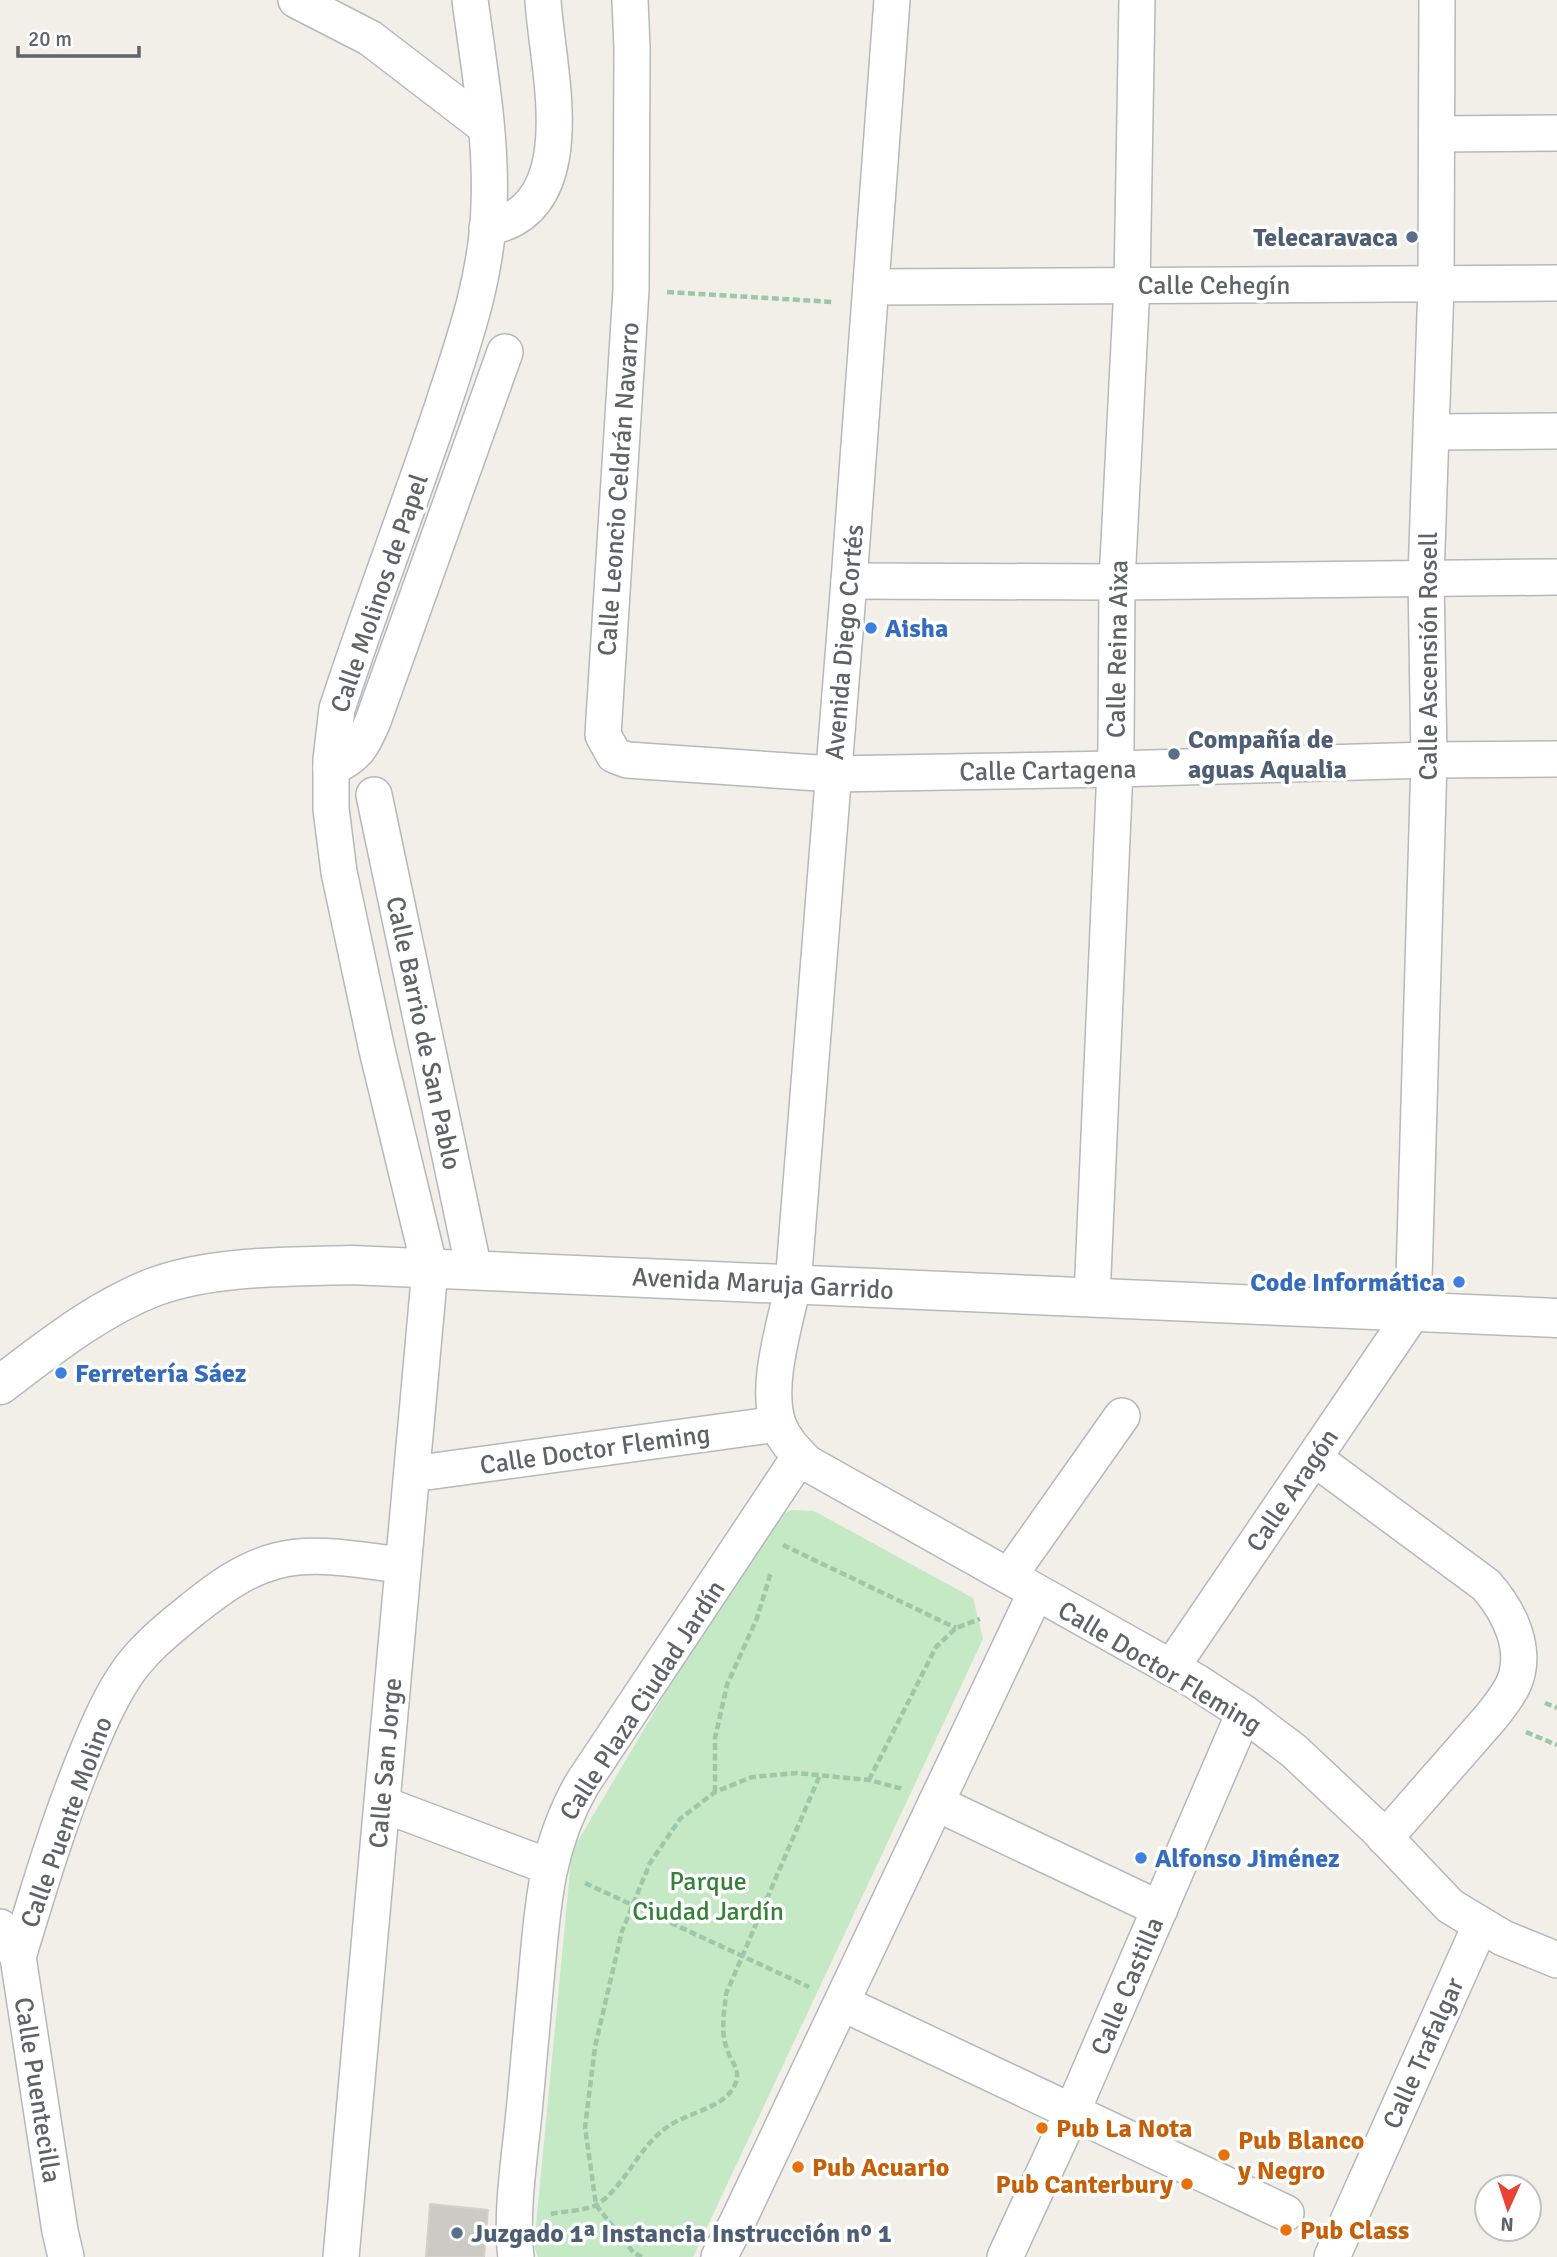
<svg xmlns="http://www.w3.org/2000/svg" width="1557" height="2257" viewBox="0 0 1557 2257" font-family="Signika,sans-serif">
<rect width="100%" height="100%" fill="#f1efe8"/>
<!-- green -->
<path fill="#c5e8c5" d="M791,1510L814,1511L973,1598L983,1639L693,2257H538L534,2246L572,1851L749,1552L772,1521Z"/>
<!-- building -->
<path fill="#cccac5" stroke="#d6d1c6" stroke-width="2" d="M430,2204L488,2210L484,2257H426Z"/>
<g fill="none" stroke-linecap="round" stroke-linejoin="round">
<defs>
<g id="street">
<path d="M296,0L370,38L486,127"/>
<path d="M630,0L632,48L631,290L603,735L614,755L627,760L833,774L1115,769L1429,760L1557,759"/>
<path d="M892,0L849,581L793,1285C785,1325 765,1384 778,1424C784,1440 795,1451 807,1463L1195,1681L1244,1713L1294,1751L1376,1828L1450,1906L1503,1938L1557,1960"/>
<path d="M1437,134L1557,133"/>
<path d="M487,228C587,208 547,70 543,0"/>
<path d="M871,287L1557,283"/>
<path d="M1432,432L1557,431"/>
<path d="M849,581L1117,582L1557,577"/>
<path d="M331,768C357,756 362,747 373,721L505,352"/>
<path d="M374,795L474,1270"/>
<path d="M1092,1298L1116,746L1117,582L1132,286L1137,0"/>
<path d="M1314,1458L1486,1585C1509,1611 1529,1650 1513,1685C1507,1697 1499,1707 1491,1717L1385,1838"/>
<path d="M412,1474L778,1424"/>
<path d="M1009,1576L1122,1416"/>
<path d="M1171,1668L1413,1312L1429,760L1426,578L1436,285L1437,0"/>
<path d="M936,1803L1160,1909"/>
<path d="M382,1804L550,1867"/>
<path d="M0,1927L18,1957L60,2231L66,2257"/>
<path d="M18,1957C38,1891 58,1824 84,1760C95,1733 107,1704 123,1679C140,1651 169,1628 194,1608C219,1588 245,1569 276,1561C316,1550 363,1561 403,1565"/>
<path d="M842,2003L1286,2213"/>
<path d="M341,2257L430,1269L377,1050L339,872L331,809V760L337,709C370,608 408,509 442,408C464,341 487,277 489,206C492,138 479,68 470,0"/>
<path d="M516,2257C510,2212 521,2149 525,2102C529,2058 533,2014 537,1969C543,1901 547,1845 582,1784L800,1456"/>
<path d="M719,2257L737,2223L1036,1592"/>
<path d="M1005,2257L1072,2112L1244,1713"/>
<path d="M1332,2257L1480,1926"/>
</g>
<path id="secondary" d="M0,1385C48,1349 97,1309 154,1287C213,1265 289,1267 351,1265L1557,1318"/>
</defs>
<!-- street casing -->
<use href="#street" stroke="#b5b8bc" stroke-width="38"/>
<!-- secondary casing -->
<use href="#secondary" stroke="#b6babf" stroke-width="41"/>
<!-- path -->
<g stroke="#9cc7a9" stroke-width="4.5" stroke-dasharray="7 3.5" stroke-linecap="butt">
<path d="M667,292L833,302"/>
<path d="M783,1545L956,1628"/>
<path d="M1545,1703L1557,1708"/>
<path d="M1526,1732L1557,1745"/>
<path d="M869,1780L936,1647L956,1628L980,1619"/>
<path d="M715,1792V1738L727,1685L757,1618L771,1572"/>
<path d="M585,1883L809,1987"/>
<path d="M551,2214C564,2211 586,2211 598,2204C627,2184 638,2146 670,2125C690,2112 728,2107 736,2082C740,2070 732,2062 728,2052C720,2032 724,2015 726,1994L820,1775"/>
<path d="M642,2257L634,2253L596,2205L585,2127L595,2047L622,1931L650,1863L680,1819L715,1792L752,1777L797,1773L869,1780L903,1789"/>
</g>
<!-- street -->
<use href="#street" stroke="#fff" stroke-width="35"/>
<!-- secondary -->
<use href="#secondary" stroke="#fff" stroke-width="38"/>
</g>
<!-- markers -->
<g fill="#5c6f8a" stroke="#fff" stroke-width="2.5">
<circle cx="1412" cy="237" r="7"/>
<circle cx="1174" cy="754" r="7"/>
<circle cx="457" cy="2233" r="7"/>
</g>
<g fill="#3f7fe0" stroke="#fff" stroke-width="2.5">
<circle cx="871" cy="628" r="7"/>
<circle cx="1459" cy="1282" r="7"/>
<circle cx="61" cy="1373" r="7"/>
<circle cx="1141" cy="1858" r="7"/>
</g>
<g fill="#e8710a" stroke="#fff" stroke-width="2.5">
<circle cx="1042" cy="2128" r="7"/>
<circle cx="1224" cy="2155" r="7"/>
<circle cx="798" cy="2167" r="7"/>
<circle cx="1187" cy="2184" r="7"/>
<circle cx="1286" cy="2230" r="7"/>
</g>
<g text-anchor="middle" stroke-width="7" stroke-linejoin="round" paint-order="stroke">
<!-- service labels -->
<g font-size="26" font-weight="bold" fill="#4e5e75" stroke="#fff" text-anchor="start">
<text x="1398" y="246" text-anchor="end">Telecaravaca</text>
<text x="1188" y="748">Compañía de<tspan x="1188" dy="30">aguas Aqualia</tspan></text>
<text x="471" y="2242">Juzgado 1ª Instancia Instrucción nº 1</text>
</g>
<!-- street labels -->
<g font-size="26" fill="#5f6368" stroke="#fff">
<text x="1214" y="294">Calle Cehegín</text>
<text transform="translate(618 489) rotate(-86)" y="9">Calle Leoncio Celdrán Navarro</text>
<text transform="translate(379 593) rotate(-71)" y="9">Calle Molinos de Papel</text>
<text transform="translate(844 642) rotate(-85)" y="9">Avenida Diego Cortés</text>
<text transform="translate(1117 649) rotate(-89)" y="9">Calle Reina Aixa</text>
<text transform="translate(1428 656) rotate(-90)" y="9">Calle Ascensión Rosell</text>
<text transform="translate(1048 770) rotate(-1)" y="9">Calle Cartagena</text>
<text transform="translate(424 1033) rotate(78)" y="9">Calle Barrio de San Pablo</text>
<text transform="translate(763 1283) rotate(3)" y="9">Avenida Maruja Garrido</text>
<text transform="translate(595 1449) rotate(-8)" y="9">Calle Doctor Fleming</text>
<text transform="translate(1292 1490) rotate(-56)" y="9">Calle Aragón</text>
<text transform="translate(1160 1667) rotate(31)" y="9">Calle Doctor Fleming</text>
<text transform="translate(642 1700) rotate(-57)" y="9">Calle Plaza Ciudad Jardín</text>
<text transform="translate(385 1763) rotate(-85)" y="9">Calle San Jorge</text>
<text transform="translate(66 1822) rotate(-70)" y="9">Calle Puente Molino</text>
<text transform="translate(1127 1986) rotate(-67)" y="9">Calle Castilla</text>
<text transform="translate(1423 2053) rotate(-66)" y="9">Calle Trafalgar</text>
<text transform="translate(38 2090) rotate(81)" y="9">Calle Puentecilla</text>
</g>
<!-- shop labels -->
<g font-size="26" font-weight="bold" fill="#366cbe" stroke="#fff" text-anchor="start">
<text x="885" y="637">Aisha</text>
<text x="1445" y="1291" text-anchor="end">Code Informática</text>
<text x="75" y="1382">Ferretería Sáez</text>
<text x="1155" y="1867">Alfonso Jiménez</text>
</g>
<!-- park labels -->
<g font-size="26" fill="#348238" stroke="#fff">
<text x="708" y="1890">Parque<tspan x="708" dy="30">Ciudad Jardín</tspan></text>
</g>
<!-- food labels -->
<g font-size="26" font-weight="bold" fill="#c56008" stroke="#fff" text-anchor="start">
<text x="1056" y="2137">Pub La Nota</text>
<text x="1238" y="2149">Pub Blanco<tspan x="1238" dy="30">y Negro</tspan></text>
<text x="812" y="2176">Pub Acuario</text>
<text x="1173" y="2193" text-anchor="end">Pub Canterbury</text>
<text x="1300" y="2239">Pub Class</text>
</g>
</g>
<!-- north arrow -->
<g transform="translate(1508 2208) rotate(183)"><circle r="33" fill="#ffffff" stroke="#bfc1c3" stroke-width="2"/>
<path d="M0-5L12 26L0 18L-12 26Z" fill="#ea4335"/>
<text y="-10" font-size="19" font-weight="bold" text-anchor="middle" fill="#5f6368">N</text>
</g>
<!-- scale -->
<path d="M18 46v10h121v-10" fill="none" stroke="#5f6368" stroke-width="3.5"/>
<text x="28" y="46" font-size="21" fill="#5f6368" stroke="#ffffff" stroke-width="5" paint-order="stroke">20 m</text>
</svg>
